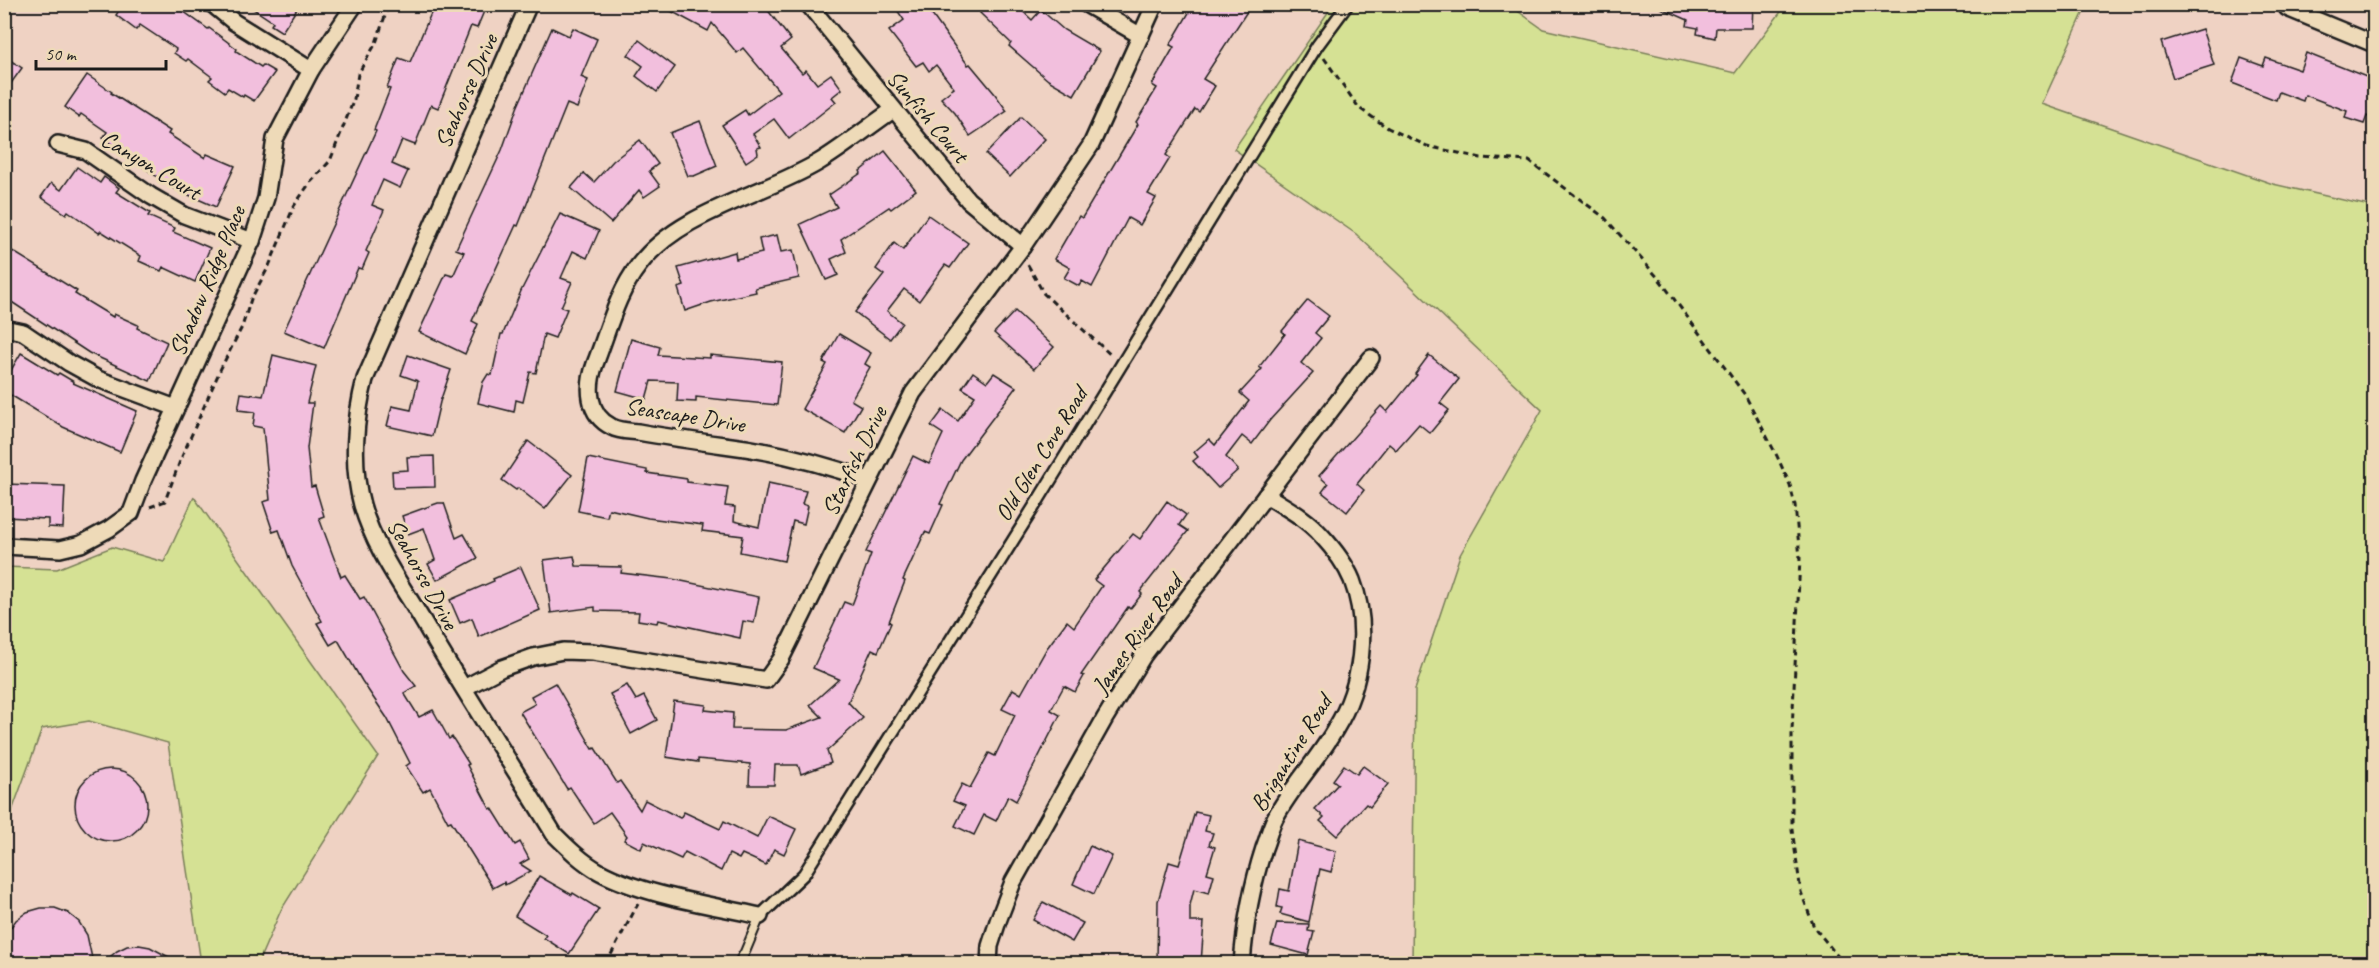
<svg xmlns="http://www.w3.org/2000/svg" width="2379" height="968" viewBox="0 0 2379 968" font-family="Caveat,sans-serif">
<rect width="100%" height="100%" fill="#efd2c3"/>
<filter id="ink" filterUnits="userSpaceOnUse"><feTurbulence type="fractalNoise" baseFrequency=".0167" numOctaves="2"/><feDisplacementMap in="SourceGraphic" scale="12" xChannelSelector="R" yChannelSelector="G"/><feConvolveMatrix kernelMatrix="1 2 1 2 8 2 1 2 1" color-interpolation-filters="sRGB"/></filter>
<g filter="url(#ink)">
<!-- green -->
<g fill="#d5e194" stroke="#787e58" stroke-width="1.5">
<path d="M1333,5H1509L1543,29L1735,73L1786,5H2087L2042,104L2273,184L2374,207V963H1412L1415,690L1460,555L1542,410L1356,234L1234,149Z"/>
<path d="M194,497L378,756L281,910L258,963H201L168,743L89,721L42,729L5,830V567L57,569L112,547L164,562Z"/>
</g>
<!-- building -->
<g fill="#f2bfdd" stroke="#1c1c1c" stroke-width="1.5">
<path d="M123,4H188L183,11L208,29L209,28L237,49L236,51L261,67L263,65L275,72L254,101L244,95L243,97L228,88L225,92L209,80L212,77L188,59L186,61L174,53L176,49L140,25L136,30L116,15Z"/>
<path d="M246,4H300L282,32L271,25L273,22Z"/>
<path d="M435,4H487L477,28L471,26L438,108L431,105L415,145L402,140L392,164L408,171L400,188L383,180L372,205L384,210L366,251L369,253L362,269L358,268L324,348L284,331L376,131L374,130L390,89L387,88L399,58L410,62Z"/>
<path d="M658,4H763L791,40L781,48L802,73L806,70L817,84L831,74L842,89L832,97L836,102L789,139L774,119L753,134L761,147L757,148L758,154L746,162L722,125L745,110L748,115L779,91L743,48L737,53L712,23L708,31Z"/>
<path d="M893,4H924L968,65L970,64L995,94L1007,111L970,136L955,113L941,98L954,88L936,65L929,71L923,62L916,66L889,31L904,20Z"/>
<path d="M988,4H1015L1032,20L1041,10L1064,30L1100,51L1074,95L1048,80L1009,46L1011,43L980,13Z"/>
<path d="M1194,4H1238L1248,10L1203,79L1215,86L1199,112L1195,109L1166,155L1170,158L1148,194L1156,198L1140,225L1128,218L1092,287L1082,281L1079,286L1064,278L1070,268L1054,259L1079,216L1082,218L1138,124L1136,122L1157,88L1152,85L1174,47L1170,45Z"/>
<path d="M1652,4H1753L1752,28H1716L1715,38L1697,34L1698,28L1687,26L1688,20Z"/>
<path d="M552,28L569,36L573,28L597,39L581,77L588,80L577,108L567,104L518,226L516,225L472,321L478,324L465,354L419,332L446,274L453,276L464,252L456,249L502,150L517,108Z"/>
<path d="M2202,29L2214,65L2173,78L2161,42Z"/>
<path d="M639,40L675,67L657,92L636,76L643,66L628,55Z"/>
<path d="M2306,53L2374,80V119L2367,116L2364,124L2345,118L2347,111L2305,95L2303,101L2279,92L2276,100L2232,83L2241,58L2263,66L2266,58L2300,70Z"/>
<path d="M4,56L22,68L4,93Z"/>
<path d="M87,75L112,92L111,93L170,131L168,134L205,158L207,154L235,166L216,207L173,188L103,138L107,132L81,114L79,117L65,107Z"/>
<path d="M1021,117L1045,139L1010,177L986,154Z"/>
<path d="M700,121L717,166L694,176H688L670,133Z"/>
<path d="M640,140L658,164L649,171L660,186L644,197L639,190L611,223L571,188L584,173L594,182L613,161Z"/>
<path d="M885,151L916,190L891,209L889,207L841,239L846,252L831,259L838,275L826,280L800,224L837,207L829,195L861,173L860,171Z"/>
<path d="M77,167L100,183L104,177L119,188L116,192L150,213L148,216L175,228L173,232L210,248L195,282L163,267L161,271L139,261L141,256L101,231L99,233L68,211L66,214L41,197L51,183L61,190Z"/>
<path d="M560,214L599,231L587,258L573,251L561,278L572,282L561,307L567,309L555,338L544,334L536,373L530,372L523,402L516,400L514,412L478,403L483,382L488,374L492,375L501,334H503L521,291Z"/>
<path d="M928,215L968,243L950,268L945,265L919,301L904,289L887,311L902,323L890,339L855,312L884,275L876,269L894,243L903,250Z"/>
<path d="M777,235L781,252L793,250L799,278L755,288L756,292L711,302L685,311L678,288L684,286L678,268L735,252L736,259L762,253L759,239Z"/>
<path d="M4,246L77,291L75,294L113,317L114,314L138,325L137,328L167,342L150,381L89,353L4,297Z"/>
<path d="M1308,300L1329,316L1315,333L1321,338L1301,363L1313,373L1270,420L1252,444L1242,436L1226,457L1238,470L1218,488L1193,461L1198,457L1194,452L1209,439L1215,445L1249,401L1240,393L1262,369L1259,367L1285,334L1282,331Z"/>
<path d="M1015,311L1054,347L1034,369L994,333Z"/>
<path d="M839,334L871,353L865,364L870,367L851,400L861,406L845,433L802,409L827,364L823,362Z"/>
<path d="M631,339L660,347L658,355L710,358V355L782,362L777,405L696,397V402L677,401L678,382L651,381L646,399L617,391Z"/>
<path d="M21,353L57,375L59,373L74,382L73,383L137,411L120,452L63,427L4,391V382Z"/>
<path d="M273,355L316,366L307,403H313L307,448L311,487L315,486L324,516L319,518L341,577L345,575L360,599L364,597L404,671L416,686L404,693L419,717L433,710L449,739L452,737L469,764L467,765L490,809L492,808L515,845L520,842L529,859L520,864L531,871L505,885L504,882L493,888L451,821L448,822L430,788L423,792L406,766L410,763L387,718L362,681L338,640L330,645L317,623L322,621L292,566L279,530L273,532L263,502L270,500L263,428L253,426L255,412L238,410L241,393L263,396Z"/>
<path d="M408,355L451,370L440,402L432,436L387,426L392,406L411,410L418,381L401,375Z"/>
<path d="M1429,355L1459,379L1440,403L1449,410L1430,433L1419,424L1396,450L1389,444L1357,484L1364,490L1347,512L1322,492L1328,484L1319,476L1381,406L1387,412L1417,375L1415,374Z"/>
<path d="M973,372L987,382L994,373L1016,387L961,460L940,504L943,505L930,534L925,532L903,580L905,581L889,622L891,623L878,652L872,649L848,702L863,718L827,751L831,763L801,774L798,765H775L774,785H749L750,764L698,759V762L666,757L674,701L706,705L705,710L733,713L732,729L786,730L822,717L810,705L839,679L813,668L844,602L852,605L871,554L866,552L913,456L929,464L943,434L931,426L943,410L958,421L975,396L962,388Z"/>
<path d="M528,441L572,475L545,509L518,488L516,490L502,480Z"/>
<path d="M434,456L435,487L393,488L392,471L408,470L407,457Z"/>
<path d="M588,458L647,470V473L687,479V482L728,487L725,506L735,507L734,521L759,527L768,483L806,491L802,504L808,506L804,524L793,521L784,561L740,552L743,536L702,531L703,525L648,518L609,509L607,517L578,511Z"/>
<path d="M4,484L65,486L63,528L48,527V519L4,517Z"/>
<path d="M1167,501L1186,515L1179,525L1188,531L1140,592L1142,594L1130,609L1128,607L1081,675L1084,676L1075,692L1064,686L1051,710L1060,715L1016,801L1008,796L996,821L984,815L974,835L955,826L965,806L953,801L962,784L970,788L989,753L995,756L1015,715L1002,709L1013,689L1021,694L1047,648L1067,621L1074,627L1102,586L1094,580L1133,534L1140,539Z"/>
<path d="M438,503H444L456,538L464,534L478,558L437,580L428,564L435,560L424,528L408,534L402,516Z"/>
<path d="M574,556L576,566L622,567L621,573L672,579L759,597L754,623L743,621L740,638L658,620L657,623L638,620L639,612L595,611V607L551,613L544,560Z"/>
<path d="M521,567L540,610L479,637L472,618L460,623L450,600L494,581L493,579Z"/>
<path d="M555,683L593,749L595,748L617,783L620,781L640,810L645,800L680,818L684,812L720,829L724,821L757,838L768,816L796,829L784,854L774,849L766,865L742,854L739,859L729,854L721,871L685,852L681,859L644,842L641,849L624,840L627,836L610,812L594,823L570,787L567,789L520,712L535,704L531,696Z"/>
<path d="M627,685L636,700L644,696L657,720L631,734L610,694Z"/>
<path d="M1344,765L1357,774L1363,766L1388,784L1370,807L1366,804L1337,836L1320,821L1324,817L1315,809L1338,784L1333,780Z"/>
<circle cx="111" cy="805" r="36"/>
<path d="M1195,812L1209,815L1205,831L1213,833L1209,845L1215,847L1207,873L1214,875L1209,893L1194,889L1190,905V922H1204L1201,963H1157L1158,901L1169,862L1179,865Z"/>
<path d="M1298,841L1336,851L1331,872L1320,869L1309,922L1280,914L1282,908L1277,907L1280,889L1289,891Z"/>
<path d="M1090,846L1112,856L1094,894L1073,884Z"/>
<path d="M539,876L572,895L573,893L599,909L569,954L544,938L546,935L515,916Z"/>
<path d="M1043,902L1083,923L1072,942L1033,920Z"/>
<path d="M41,908H55L68,913L79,922L87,935L93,963H4V942L8,931L16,920L27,912Z"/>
<path d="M1277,923L1309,924L1308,931L1314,932L1308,955L1271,945Z"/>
<path d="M139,945L150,947L180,963H103L117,951L127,946Z"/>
</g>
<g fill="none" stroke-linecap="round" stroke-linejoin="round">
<defs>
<path id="service" d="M738,964L745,952L760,916"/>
<path id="pedestrian" d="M760,916L804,874L1039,499L1317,46L1348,4"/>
<g id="minor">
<path d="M212,4L234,22L311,70"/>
<path d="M529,4L365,379C355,418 351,465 362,505C374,547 400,583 423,621C465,693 511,763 554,834C568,848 582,862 600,872C643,895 711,905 760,916"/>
<path d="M808,4L968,200L1023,246"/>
<path d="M1086,4L1141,36"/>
<path d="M2287,8L2374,44"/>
<path d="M58,144L86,151L151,196L184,215L252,241"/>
<path d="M4,328L23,332L69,363L98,379L176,408"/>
<path d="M869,480C821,463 774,451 724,445C695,441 667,437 638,432C631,431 619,431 612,427C587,415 587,386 595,364C608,331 617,293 639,265C680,211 762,196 819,162C844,147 868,127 893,110"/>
<path d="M4,546L60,549L81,544L109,529L131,513L143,481L252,241L266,198L275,139L311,70L355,4"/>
<path d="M464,688L502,668L533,657L563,651L593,652L766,680L781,659L913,393L1023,246L1091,145L1155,4"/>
<path d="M989,964L990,946L998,921L1013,882L1105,718L1143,656L1371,358"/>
<path d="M1242,964C1245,922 1251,888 1264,848C1268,838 1270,828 1275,818C1292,786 1318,760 1336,728C1362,686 1370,627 1352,580C1345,563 1333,548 1321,535C1306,518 1285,507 1266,495"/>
</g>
</defs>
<!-- service casing -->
<use href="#service" stroke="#1c1c1c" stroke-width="12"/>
<!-- pedestrian casing -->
<use href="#pedestrian" stroke="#1c1c1c" stroke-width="15"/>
<!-- minor casing -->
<use href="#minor" stroke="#1c1c1c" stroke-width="20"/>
<!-- path -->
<g stroke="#1c1c1c" stroke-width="3" stroke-dasharray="6 4.5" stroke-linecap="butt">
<path d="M1324,58L1359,108L1388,128L1427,146L1481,158L1529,161L1605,218L1660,280L1745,395L1777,456L1790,485L1795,505L1800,558L1792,731V829L1801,892L1814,927L1844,964"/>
<path d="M1028,265L1044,294L1112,356"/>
<path d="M150,507L165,501L180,461L221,368L242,327L251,299L269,266L294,206L309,184L330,161L354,99L358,74L376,43L389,4"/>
<path d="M606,964L638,904"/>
</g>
<!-- service -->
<use href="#service" stroke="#eedab8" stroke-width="8"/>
<!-- pedestrian -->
<use href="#pedestrian" stroke="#eedab8" stroke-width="10"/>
<!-- minor -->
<use href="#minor" stroke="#eedab8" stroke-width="15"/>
</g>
</g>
<g text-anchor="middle" stroke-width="6" stroke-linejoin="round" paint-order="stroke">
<!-- street labels -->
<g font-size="24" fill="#1c1c1c" stroke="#eedab8">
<text transform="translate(466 91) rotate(-66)" y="8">Seahorse Drive</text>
<text transform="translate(928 116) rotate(50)" y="8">Sunfish Court</text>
<text transform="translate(151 165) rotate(31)" y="8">Canyon Court</text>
<text transform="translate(207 281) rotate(-67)" y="8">Shadow Ridge Place</text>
<text transform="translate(685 415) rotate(9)" y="8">Seascape Drive</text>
<text transform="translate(1041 454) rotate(-58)" y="8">Old Glen Cove Road</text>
<text transform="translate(854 461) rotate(-64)" y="8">Starfish Drive</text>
<text transform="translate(423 574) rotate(61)" y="8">Seahorse Drive</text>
<text transform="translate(1137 634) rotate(-55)" y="8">James River Road</text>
<text transform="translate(1291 753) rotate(-58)" y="8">Brigantine Road</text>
</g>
</g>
<!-- margin -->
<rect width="2379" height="968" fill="none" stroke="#eedab8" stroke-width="24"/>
<rect x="12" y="12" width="2355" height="944" fill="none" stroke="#1c1c1c" stroke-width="2" filter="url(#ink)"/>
<!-- scale -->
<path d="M36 60v9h130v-9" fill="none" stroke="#1c1c1c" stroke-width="3"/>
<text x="45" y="60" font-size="18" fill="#1c1c1c" stroke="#eedab8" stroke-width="4.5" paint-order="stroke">50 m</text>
</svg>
